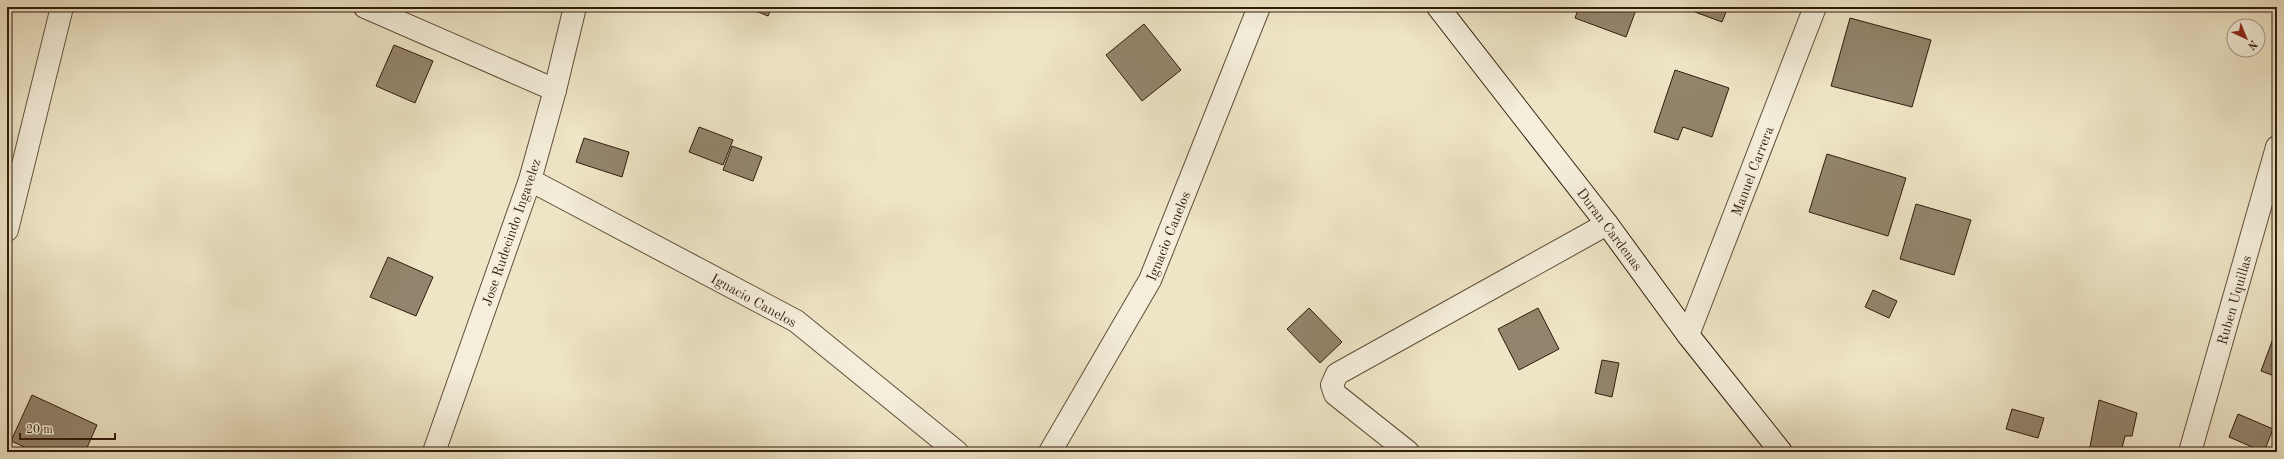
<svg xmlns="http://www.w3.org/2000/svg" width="2284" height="459" viewBox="0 0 2284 459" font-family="'Old Standard TT',serif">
<rect width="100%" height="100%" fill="#eee5c6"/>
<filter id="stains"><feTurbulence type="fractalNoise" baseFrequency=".005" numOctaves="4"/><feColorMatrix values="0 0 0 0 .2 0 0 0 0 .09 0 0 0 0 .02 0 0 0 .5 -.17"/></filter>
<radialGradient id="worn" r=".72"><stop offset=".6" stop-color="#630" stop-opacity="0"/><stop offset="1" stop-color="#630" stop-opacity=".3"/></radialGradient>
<!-- building -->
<g fill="#93856d" stroke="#311c0c">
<path d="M746,7H772L768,16Z"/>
<path d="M1579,7H1637L1626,37L1575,18Z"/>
<path d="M1697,7H1728L1722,22L1695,12Z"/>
<path d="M1850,18L1931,40L1912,107L1831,86Z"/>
<path d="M1144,24L1181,70L1142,101L1106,55Z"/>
<path d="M394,45L433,61L415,103L376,86Z"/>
<path d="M1675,70L1729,88L1712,137L1683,127L1678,140L1654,132Z"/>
<path d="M699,127L733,140L723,165L689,152Z"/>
<path d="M584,138L629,152L622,177L576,162Z"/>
<path d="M732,146L762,157L753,181L723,170Z"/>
<path d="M1827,154L1906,178L1888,236L1809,212Z"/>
<path d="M1916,204L1971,220L1954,275L1900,259Z"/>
<path d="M388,257L433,277L416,316L370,297Z"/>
<path d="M1873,290L1897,301L1889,318L1865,307Z"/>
<path d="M1309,308L1342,342L1320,363L1287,329Z"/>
<path d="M1538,308L1559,349L1519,370L1498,329Z"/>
<path d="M2277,328V377L2261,371Z"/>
<path d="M1602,360L1619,363L1612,397L1595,393Z"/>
<path d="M32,395L97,425L85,452H36L11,441Z"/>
<path d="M2099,400L2137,413L2132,436H2125L2121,452H2089Z"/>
<path d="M2012,409L2044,418L2038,438L2006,429Z"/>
<path d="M2238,414L2273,429L2264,452L2229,437Z"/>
</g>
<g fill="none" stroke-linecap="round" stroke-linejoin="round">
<defs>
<g id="street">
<path d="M365,7L555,90"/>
<path d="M530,180L796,321L957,452"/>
<path d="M7,230L62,7"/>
<path d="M1688,335L1815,7"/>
<path d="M434,452L530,180L555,90L575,7"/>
<path d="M1050,452L1150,280L1259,7"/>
<path d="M1408,452L1335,394L1332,385L1337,374L1607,224"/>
<path d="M2190,452L2277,147"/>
</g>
<path id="secondary" d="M1438,7L1607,224L1688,335L1781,452"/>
</defs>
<!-- street casing -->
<use href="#street" stroke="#604e3a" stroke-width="24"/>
<!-- secondary casing -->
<use href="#secondary" stroke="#311c0c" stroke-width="24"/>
<!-- street -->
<use href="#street" stroke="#f4eeda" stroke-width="22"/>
<!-- secondary -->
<use href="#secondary" stroke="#f4eeda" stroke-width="22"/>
</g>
<g text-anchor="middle" stroke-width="3" stroke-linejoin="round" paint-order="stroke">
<!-- street labels -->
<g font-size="14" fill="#311c0c" stroke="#f4eeda">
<text transform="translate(1752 171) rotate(-69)" y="5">Manuel Carrera</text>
<text transform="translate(1610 229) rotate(53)" y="5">Duran Cardenas</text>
<text transform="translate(511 232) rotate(-71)" y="5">Jose Rudecindo Ingavelez</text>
<text transform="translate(1168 236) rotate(-68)" y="5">Ignacio Canelos</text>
<text transform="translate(754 300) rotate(29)" y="5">Ignacio Canelos</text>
<text transform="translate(2234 300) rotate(-74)" y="5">Ruben Uquillas</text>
</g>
</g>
<!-- margin -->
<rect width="2284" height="459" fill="none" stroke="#eee5c6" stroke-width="24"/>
<rect x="8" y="8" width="2268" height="443" fill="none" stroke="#311c0c" stroke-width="2"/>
<rect x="12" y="12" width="2260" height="435" fill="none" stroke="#311c0c"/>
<!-- north arrow -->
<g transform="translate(2246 38) rotate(136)"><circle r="19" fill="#f4eeda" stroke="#a69a88"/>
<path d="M0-3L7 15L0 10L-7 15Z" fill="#8f2418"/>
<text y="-6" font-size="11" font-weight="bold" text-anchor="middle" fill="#311c0c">N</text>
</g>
<!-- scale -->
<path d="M20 433v6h95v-6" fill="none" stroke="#311c0c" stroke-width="2"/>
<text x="26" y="433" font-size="12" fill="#311c0c" stroke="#f4eeda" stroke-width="3" paint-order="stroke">20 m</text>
<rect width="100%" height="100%" filter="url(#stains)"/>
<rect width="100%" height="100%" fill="url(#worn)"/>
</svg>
